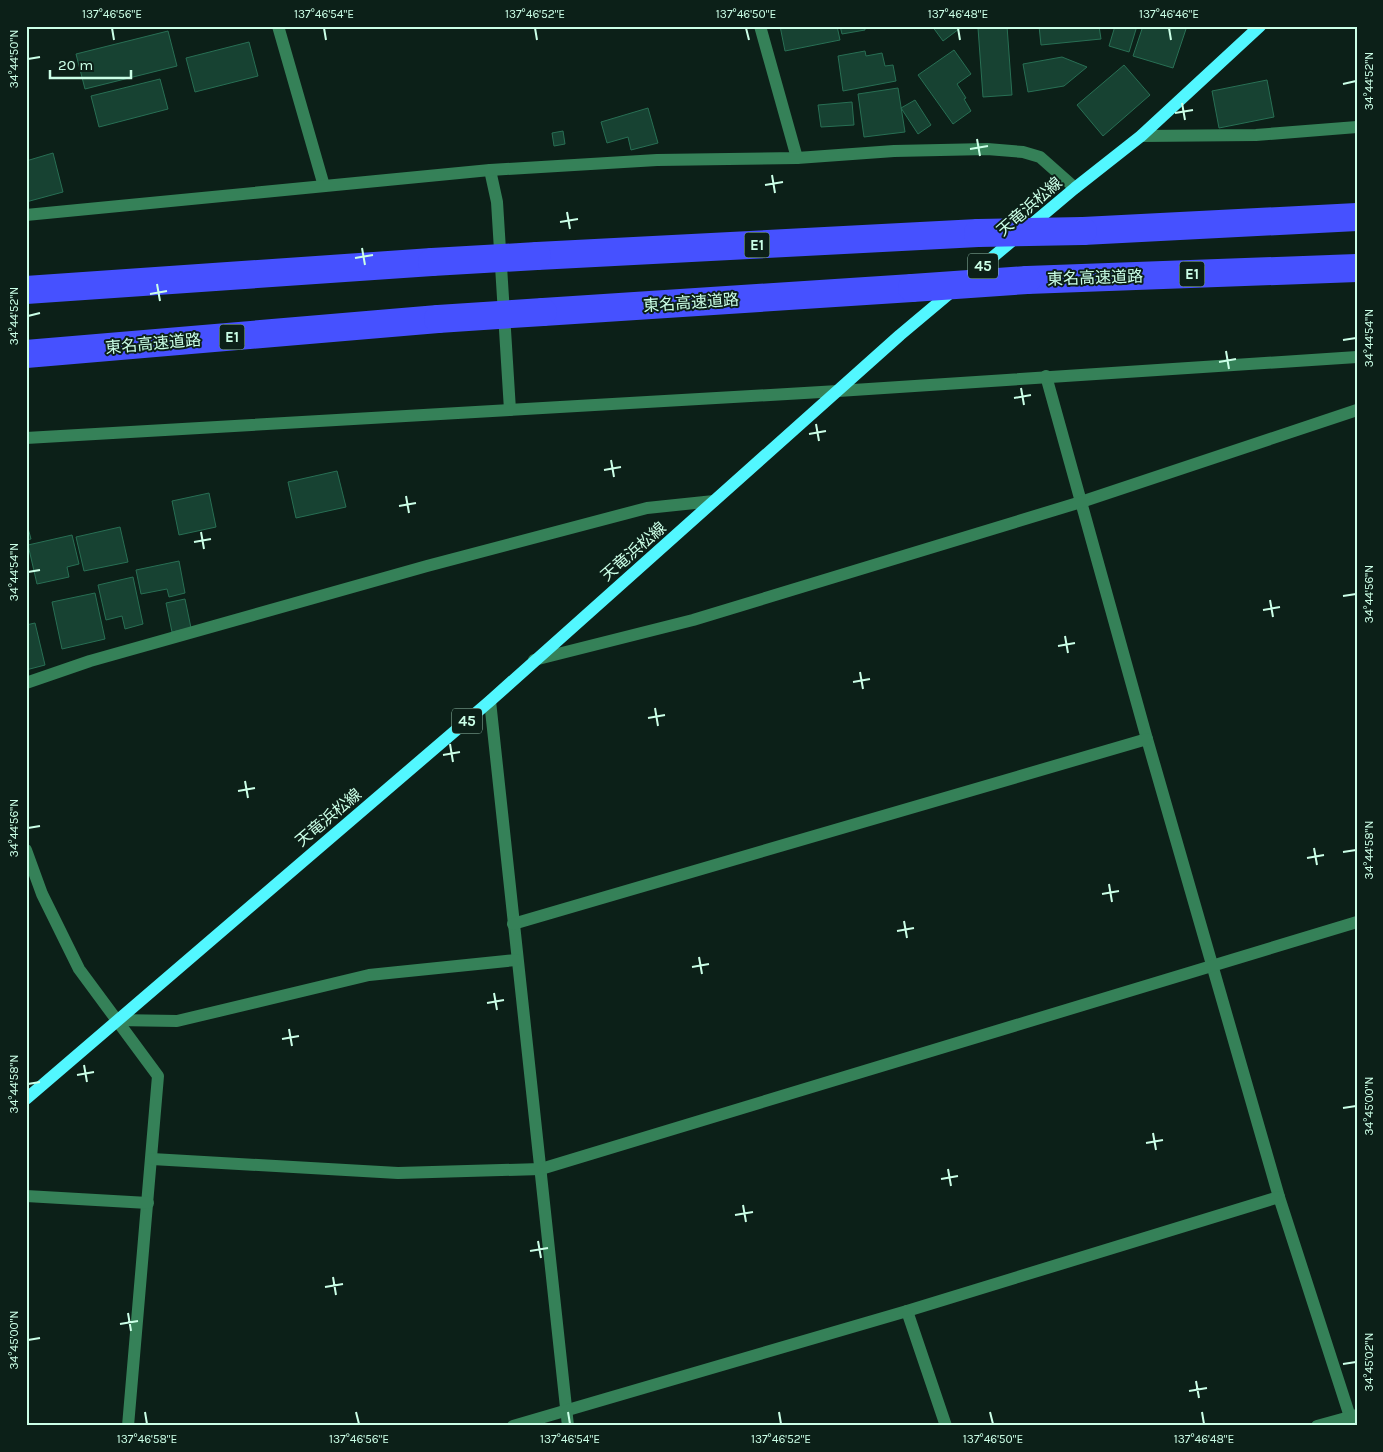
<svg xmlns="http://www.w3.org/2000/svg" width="1383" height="1452" viewBox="0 0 1383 1452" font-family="Karla,'Noto Sans JP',sans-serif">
<rect width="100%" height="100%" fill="#0c2018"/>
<!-- building -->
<g fill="#174232" stroke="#286f54">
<path d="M780,26H837L840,40L785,51Z"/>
<path d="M840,26H865V30L842,34Z"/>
<path d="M932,26H963L943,41Z"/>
<path d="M1007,26L1012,95L983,97L978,28Z"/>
<path d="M1039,26H1099L1101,39L1041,45Z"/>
<path d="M1115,26H1137L1129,52L1109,46Z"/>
<path d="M1143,26H1187L1173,68L1133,56Z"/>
<path d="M168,31L177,66L85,89L76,54Z"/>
<path d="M249,42L258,76L195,92L186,58Z"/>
<path d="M954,50L971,74L957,84L966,98L964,99L971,111L953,124L918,75Z"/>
<path d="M865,51L866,56L882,53L885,66L893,65L896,81L843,91L838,56Z"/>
<path d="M1062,57L1087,67L1064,86L1028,92L1023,64Z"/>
<path d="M1124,65L1150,95L1103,136L1077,105Z"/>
<path d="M160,79L168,109L99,127L91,96Z"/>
<path d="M1267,80L1274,117L1219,128L1212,91Z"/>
<path d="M898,88L905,132L864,137L858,94Z"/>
<path d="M915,100L931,125L918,134L901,108Z"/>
<path d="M852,102L854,125L821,127L818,105Z"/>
<path d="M648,108L658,143L631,150L628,137L607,143L601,122Z"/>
<path d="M563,131L565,144L554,146L552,133Z"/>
<path d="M53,153L63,192L26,202V161Z"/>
<path d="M337,471L346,507L296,518L288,482Z"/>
<path d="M209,493L216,527L179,535L172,501Z"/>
<path d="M26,521L31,539L26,540Z"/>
<path d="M120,527L128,562L84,571L76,537Z"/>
<path d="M72,535L79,564L67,567L69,577L37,584L28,545Z"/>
<path d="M179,561L185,593L169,597L167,589L141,594L136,570Z"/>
<path d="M133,577L143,624L125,629L122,616L106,620L98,585Z"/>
<path d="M95,593L105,639L62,649L52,602Z"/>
<path d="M185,599L191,628L172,632L166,603Z"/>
<path d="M35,623L45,665L26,670V625Z"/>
</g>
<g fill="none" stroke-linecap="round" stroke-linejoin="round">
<!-- minor -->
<g stroke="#358158" stroke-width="12">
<path d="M278,26L324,186"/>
<path d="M760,26L797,158"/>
<path d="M1141,136L1256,135L1357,127"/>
<path d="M490,170L497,202L510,410"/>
<path d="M26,215L490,170L657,160L797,158L894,151L987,149L1023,152L1040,157L1075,188"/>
<path d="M1046,376L1147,739L1279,1197L1353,1426"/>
<path d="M26,438L838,391L1357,357"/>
<path d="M534,660L693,620L1081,502L1357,410"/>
<path d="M26,683L90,661L427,566L647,508L714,501"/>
<path d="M490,701C515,942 540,1184 568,1426"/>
<path d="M26,850L42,894L79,969L158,1076L128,1426"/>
<path d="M513,924L1147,739"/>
<path d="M116,1020L177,1021L369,975L516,960"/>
<path d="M152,1159L398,1173L541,1169L1357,922"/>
<path d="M26,1196L148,1203"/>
<path d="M907,1311L946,1426"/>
<path d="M513,1426L907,1311L1279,1197"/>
<path d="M1317,1426L1357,1415"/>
</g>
<!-- major -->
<path stroke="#52f7ff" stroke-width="12" d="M26,1099L490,701L900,335L1075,188L1141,136L1260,26"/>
<!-- highway -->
<g stroke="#4651ff" stroke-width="28">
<path d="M1083,231L1357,217"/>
<path d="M537,256L978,233"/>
<path d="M1027,280L1357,268"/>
<path d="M26,290L432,262"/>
<path d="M543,312L912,288"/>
<path d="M26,354L438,319"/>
</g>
<!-- highway-bridge -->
<g stroke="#4651ff" stroke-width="28">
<path d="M978,233L1083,231"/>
<path d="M432,262L537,256"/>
<path d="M912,288L1027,280"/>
<path d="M438,319L543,312"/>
</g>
</g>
<!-- ticks -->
<path fill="none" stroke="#cbffe7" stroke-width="2" d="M112,28L114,40M324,28L326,40M535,28L537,40M746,28L749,40M958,28L960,40M1169,28L1171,40M28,59L40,57M1343,84L1356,81M1182,103L1185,120M1175,113L1193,110M977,139L980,156M970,149L988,146M772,175L775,193M765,185L783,182M567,212L570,229M560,222L578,219M362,248L365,265M355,258L373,255M157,284L160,301M150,294L167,291M28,316L40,313M1343,340L1356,338M1226,351L1229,369M1219,362L1236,359M1021,388L1024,405M1014,398L1031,395M816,424L819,441M809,434L826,431M611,460L614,477M604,470L621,467M406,496L409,513M399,506L416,503M201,532L204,549M194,542L211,539M28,572L40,570M1343,596L1356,594M1270,600L1273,617M1263,610L1280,607M1065,636L1068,653M1058,646L1075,643M860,672L863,689M853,682L870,679M655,708L658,726M648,718L665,715M450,744L453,762M443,755L460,752M245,781L248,798M238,791L255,788M28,828L40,826M1314,848L1317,865M1343,852L1356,850M1307,858L1324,855M1109,884L1112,902M1102,894L1119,891M904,921L907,938M897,931L914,928M699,957L702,974M692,967L709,964M494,993L497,1010M487,1003L504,1000M289,1029L292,1046M282,1039L299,1036M84,1065L87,1082M77,1075L94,1072M28,1084L40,1082M1343,1108L1356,1106M1153,1133L1156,1150M1146,1143L1163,1140M948,1169L951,1186M941,1179L958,1176M743,1205L746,1222M735,1215L753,1212M538,1241L541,1258M530,1251L548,1248M333,1277L336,1295M325,1287L343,1284M128,1313L131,1331M120,1324L138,1321M28,1340L40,1338M1343,1364L1356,1362M1196,1381L1199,1398M1189,1391L1207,1388M145,1412L147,1424M356,1412L359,1424M568,1412L570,1424M779,1412L781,1424M990,1412L993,1424M1202,1412L1204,1424"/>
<g text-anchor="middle" stroke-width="4" stroke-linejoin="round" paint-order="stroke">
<!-- shield labels -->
<g fill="#0c2018" stroke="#92bca9" stroke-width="1">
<rect x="744.5" y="232.5" width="25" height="25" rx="4"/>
<rect x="968" y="253.5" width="30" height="25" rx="4"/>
<rect x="1179.5" y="261.5" width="25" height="25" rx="4"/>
<rect x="219.5" y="324.5" width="25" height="25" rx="4"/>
<rect x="452" y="708.5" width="30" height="25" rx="4"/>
</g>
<g font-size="15" font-weight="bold" fill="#cbffe7">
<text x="757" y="250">E1</text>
<text x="983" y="271">45</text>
<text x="1192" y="279">E1</text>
<text x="232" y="342">E1</text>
<text x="467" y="726">45</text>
</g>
<!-- street labels -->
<g font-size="16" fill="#cbffe7" stroke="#0c2018">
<text transform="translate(1029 206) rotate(-41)" y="6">天竜浜松線</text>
<text transform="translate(1095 277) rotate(-2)" y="6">東名高速道路</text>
<text transform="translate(691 302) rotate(-4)" y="6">東名高速道路</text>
<text transform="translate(153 343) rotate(-5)" y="6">東名高速道路</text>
<text transform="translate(633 551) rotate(-41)" y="6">天竜浜松線</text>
<text transform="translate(328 817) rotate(-40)" y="6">天竜浜松線</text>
</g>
</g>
<!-- border -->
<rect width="1383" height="1452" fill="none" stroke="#0c2018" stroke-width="55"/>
<!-- scale -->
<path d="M50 70v8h81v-8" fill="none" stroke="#cbffe7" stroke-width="2.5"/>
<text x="58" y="70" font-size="15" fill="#cbffe7" stroke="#0c2018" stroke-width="4" paint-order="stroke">20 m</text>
<rect x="28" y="28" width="1328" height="1396" fill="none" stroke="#cbffe7" stroke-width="2"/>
<g font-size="12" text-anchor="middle" fill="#cbffe7">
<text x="112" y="18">137°46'56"E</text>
<text x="324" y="18">137°46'54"E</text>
<text x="535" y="18">137°46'52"E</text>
<text x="746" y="18">137°46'50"E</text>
<text x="958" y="18">137°46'48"E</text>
<text x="1169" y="18">137°46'46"E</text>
<text transform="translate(14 59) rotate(-90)" y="4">34°44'50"N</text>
<text transform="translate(1369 81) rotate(-90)" y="4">34°44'52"N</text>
<text transform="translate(14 316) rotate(-90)" y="4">34°44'52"N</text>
<text transform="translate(1369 338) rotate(-90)" y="4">34°44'54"N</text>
<text transform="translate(14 572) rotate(-90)" y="4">34°44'54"N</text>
<text transform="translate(1369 594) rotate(-90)" y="4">34°44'56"N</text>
<text transform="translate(14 828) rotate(-90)" y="4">34°44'56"N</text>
<text transform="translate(1369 850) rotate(-90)" y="4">34°44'58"N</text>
<text transform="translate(14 1084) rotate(-90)" y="4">34°44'58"N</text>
<text transform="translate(1369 1106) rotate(-90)" y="4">34°45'00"N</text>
<text transform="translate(14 1340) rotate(-90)" y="4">34°45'00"N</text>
<text transform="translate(1369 1362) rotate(-90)" y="4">34°45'02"N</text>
<text x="147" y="1443">137°46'58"E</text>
<text x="359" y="1443">137°46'56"E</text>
<text x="570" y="1443">137°46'54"E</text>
<text x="781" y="1443">137°46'52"E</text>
<text x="993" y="1443">137°46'50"E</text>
<text x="1204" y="1443">137°46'48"E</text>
</g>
</svg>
